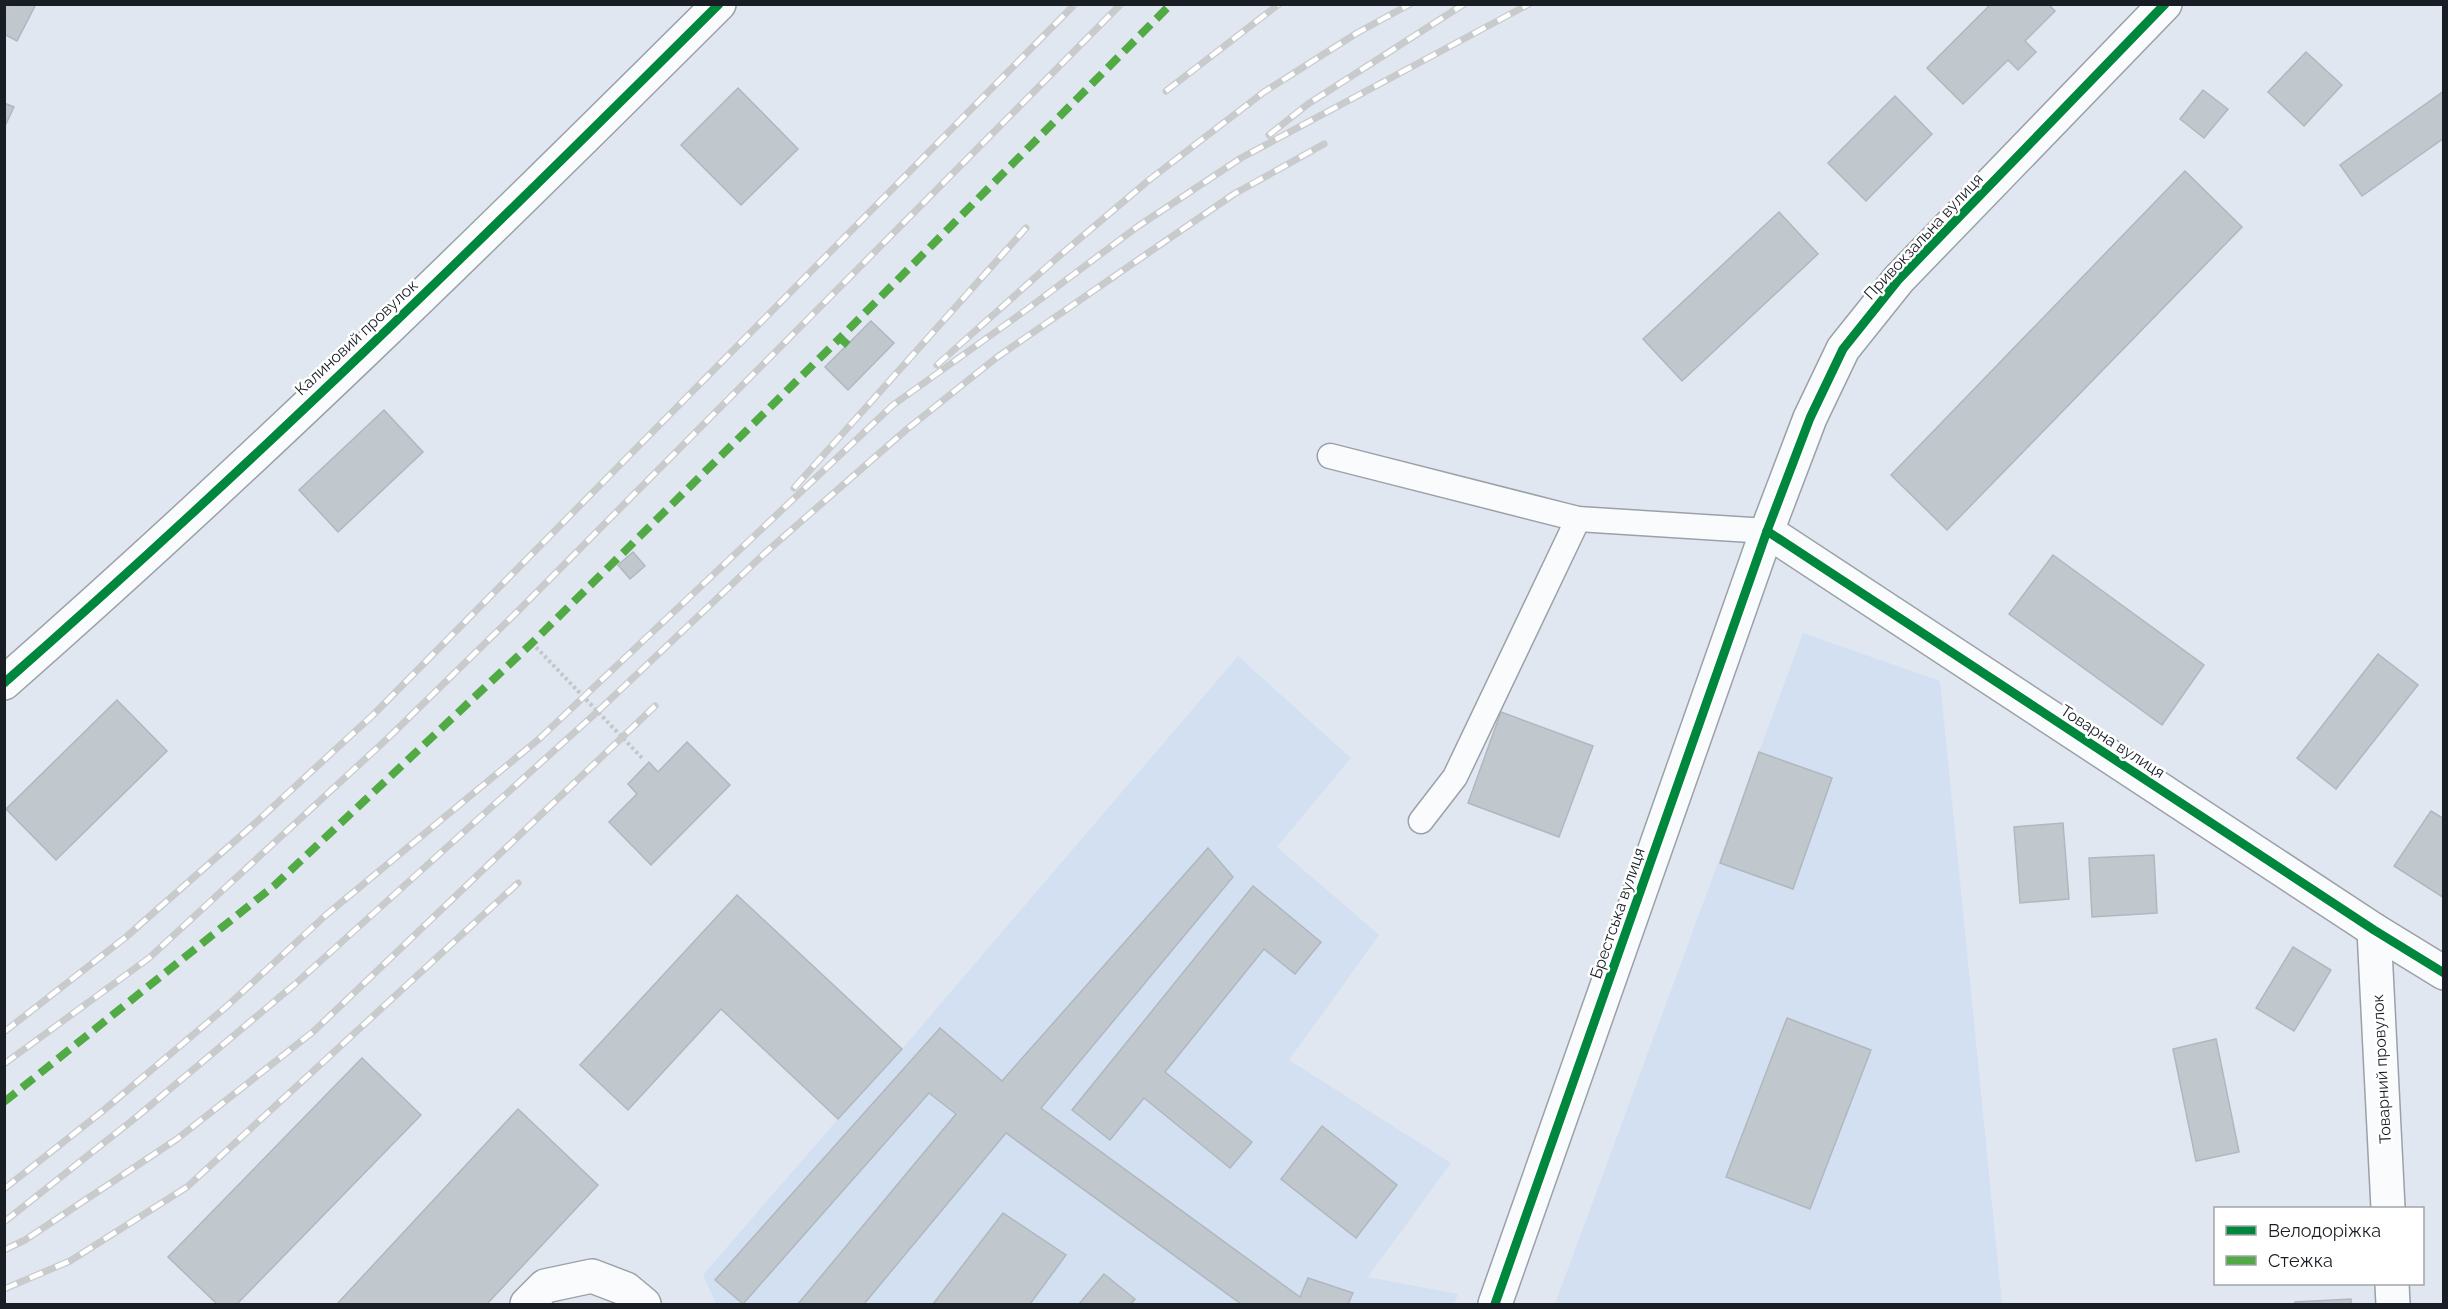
<svg xmlns="http://www.w3.org/2000/svg" width="2448" height="1309" viewBox="0 0 2448 1309" font-family="Raleway,sans-serif">
<rect width="100%" height="100%" fill="#e0e7f1"/>
<!-- built -->
<g fill="#d3e0f2">
<path d="M1803,633L1940,681L2002,1304H1555Z"/>
<path d="M1238,656L1351,758L1277,847L1379,935L1289,1060L1451,1163L1368,1277L1458,1294L1454,1304H716L703,1275L838,1119L902,1049Z"/>
</g>
<!-- building -->
<g fill="#c0c8ce" stroke="#b0b7be" stroke-width="1.5">
<path d="M4,4H36L17,41L4,34Z"/>
<path d="M1991,4H2048L2055,11L2025,41L2036,52L2018,70L2008,60L1963,104L1927,68Z"/>
<path d="M2306,52L2342,85L2304,126L2268,92Z"/>
<path d="M738,88L798,149L741,205L681,145Z"/>
<path d="M2203,90L2228,109L2204,138L2180,119Z"/>
<path d="M2444,91V138L2362,196L2340,165Z"/>
<path d="M1895,96L1932,134L1866,201L1828,163Z"/>
<path d="M4,103L14,107L4,128Z"/>
<path d="M2185,171L2242,227L1947,530L1891,475Z"/>
<path d="M1779,212L1818,254L1682,381L1643,339Z"/>
<path d="M871,321L894,343L848,390L825,367Z"/>
<path d="M384,410L423,452L338,532L299,490Z"/>
<path d="M633,552L645,566L630,579L618,565Z"/>
<path d="M2053,555L2204,665L2162,725L2009,614Z"/>
<path d="M2378,654L2418,685L2336,789L2297,758Z"/>
<path d="M117,700L167,751L56,860L6,809Z"/>
<path d="M1501,712L1593,746L1559,837L1468,803Z"/>
<path d="M687,742L730,785L651,865L609,822L637,794L628,784L649,762L658,772Z"/>
<path d="M1759,752L1832,778L1793,889L1720,863Z"/>
<path d="M2431,811L2444,819V898L2394,866Z"/>
<path d="M2063,823L2069,899L2020,903L2014,827Z"/>
<path d="M1208,848L1233,877L1041,1108L1300,1297L1308,1278L1353,1293L1348,1304H1241L1006,1133L864,1304H798L956,1114L929,1093L743,1304L715,1280L940,1028L1002,1081Z"/>
<path d="M2154,855L2157,913L2092,917L2089,858Z"/>
<path d="M1253,886L1321,942L1295,974L1264,949L1165,1072L1252,1142L1230,1168L1144,1098L1110,1140L1072,1110Z"/>
<path d="M737,895L902,1049L838,1119L721,1009L628,1110L580,1065Z"/>
<path d="M2293,947L2331,970L2294,1031L2256,1008Z"/>
<path d="M1787,1018L1871,1050L1810,1209L1726,1177Z"/>
<path d="M2216,1039L2239,1152L2196,1161L2173,1049Z"/>
<path d="M362,1058L421,1115L237,1304H217L168,1257Z"/>
<path d="M518,1109L598,1185L487,1304H337Z"/>
<path d="M1322,1126L1397,1185L1356,1238L1281,1179Z"/>
<path d="M1003,1213L1066,1255L1030,1304H933Z"/>
<path d="M1104,1274L1135,1299L1131,1304H1079Z"/>
<path d="M2351,1299V1304H2295V1302Z"/>
</g>
<g fill="none" stroke-linecap="round" stroke-linejoin="round">
<defs>
<g id="lane">
<path d="M1330,456L1578,519L1767,531"/>
<path d="M1421,821L1455,777L1578,519"/>
</g>
<g id="street">
<path d="M1767,531L2374,930L2444,973"/>
<path d="M4,683C251,466 486,236 719,4"/>
<path d="M2374,930L2388,1208"/>
<path d="M2392,1284L2393,1304"/>
<path d="M527,1304L545,1286L592,1276L626,1289L644,1304"/>
</g>
<path id="secondary" d="M1495,1304L1767,531L1810,418L1843,349L1899,279L2165,4"/>
</defs>
<!-- lane casing -->
<use href="#lane" stroke="#9ba1a8" stroke-width="27"/>
<!-- street casing -->
<use href="#street" stroke="#9ba1a8" stroke-width="36"/>
<!-- secondary casing -->
<use href="#secondary" stroke="#9ba1a8" stroke-width="36"/>
<!-- path -->
<path stroke="#c4c6ca" stroke-width="4" stroke-dasharray="3 3" stroke-linecap="butt" d="M532,643L644,760"/>
<!-- lane -->
<use href="#lane" stroke="#fafbfd" stroke-width="24"/>
<!-- street -->
<use href="#street" stroke="#fafbfd" stroke-width="33"/>
<!-- secondary -->
<use href="#secondary" stroke="#fafbfd" stroke-width="33"/>
<defs>
<g id="rail">
<path d="M1166,91L1279,4"/>
<path d="M1269,135L1308,104L1464,4"/>
<path d="M937,365L1058,257L1149,180L1264,92L1357,33L1410,4"/>
<path d="M794,488L1026,228"/>
<path d="M4,1032L126,937L252,826L373,715L1075,4"/>
<path d="M4,1064L149,958L388,738L518,611L1121,4"/>
<path d="M4,1189L104,1110L226,1007L326,915L539,739L893,405L1026,310L1137,227L1241,158L1529,4"/>
<path d="M4,1222L139,1115L294,985L597,712L765,553L906,430L996,358L1148,253L1234,194L1324,144"/>
<path d="M4,1250L25,1240L177,1139L314,1031L655,706"/>
<path d="M4,1289L70,1261L187,1187L518,883"/>
</g>
</defs>
<!-- rail casing -->
<use href="#rail" stroke="#c8cacc" stroke-width="7"/>
<!-- rail -->
<use href="#rail" stroke="#fff" stroke-width="4.5" stroke-dasharray="14" stroke-linecap="butt"/>
<!-- quiet -->
<g stroke="#52aa44" stroke-width="8" stroke-dasharray="15 8" stroke-linecap="butt">
<path d="M848,345L840,338L1171,4"/>
<path d="M4,1102L275,885L532,643L840,338"/>
</g>
<defs>
<g id="cycleway">
<path d="M1767,531L2374,930L2444,973"/>
<path d="M4,683C251,466 486,236 719,4"/>
<path d="M1495,1304L1767,531L1810,418L1843,349L1899,279L2165,4"/>
</g>
</defs>
<!-- cycleway casing -->
<use href="#cycleway" stroke="#fff" stroke-width="13"/>
<!-- cycleway -->
<use href="#cycleway" stroke="#00873e" stroke-width="9"/>
</g>
<g text-anchor="middle" stroke-width="5" stroke-linejoin="round" paint-order="stroke">
<!-- street labels -->
<g font-size="16" fill="#191e24" stroke="#fff">
<text transform="translate(1923 236) rotate(-47)" y="6">Привокзальна вулиця</text>
<text transform="translate(356 337) rotate(-43)" y="6">Калиновий провулок</text>
<text transform="translate(2113 741) rotate(33)" y="6">Товарна вулиця</text>
<text transform="translate(1617 913) rotate(-71)" y="6">Брестська вулиця</text>
<text transform="translate(2381 1069) rotate(-93)" y="6">Товарний провулок</text>
</g>
</g>
<!-- border -->
<rect width="2448" height="1309" fill="none" stroke="#191e24" stroke-width="12"/>
<!-- legend -->
<rect x="2214" y="1207" width="210" height="78" fill="#ffffff" stroke="#a3a5a7" stroke-width="1.5"/>
<rect x="2226" y="1226" width="30" height="9" fill="#00873e" stroke="#a3a5a7" stroke-width="1.5"/>
<text x="2268" y="1237" font-size="18" fill="#191e24">Велодоріжка</text>
<rect x="2226" y="1256" width="30" height="9" fill="#52aa44" stroke="#a3a5a7" stroke-width="1.5"/>
<text x="2268" y="1267" font-size="18" fill="#191e24">Стежка</text>
</svg>
